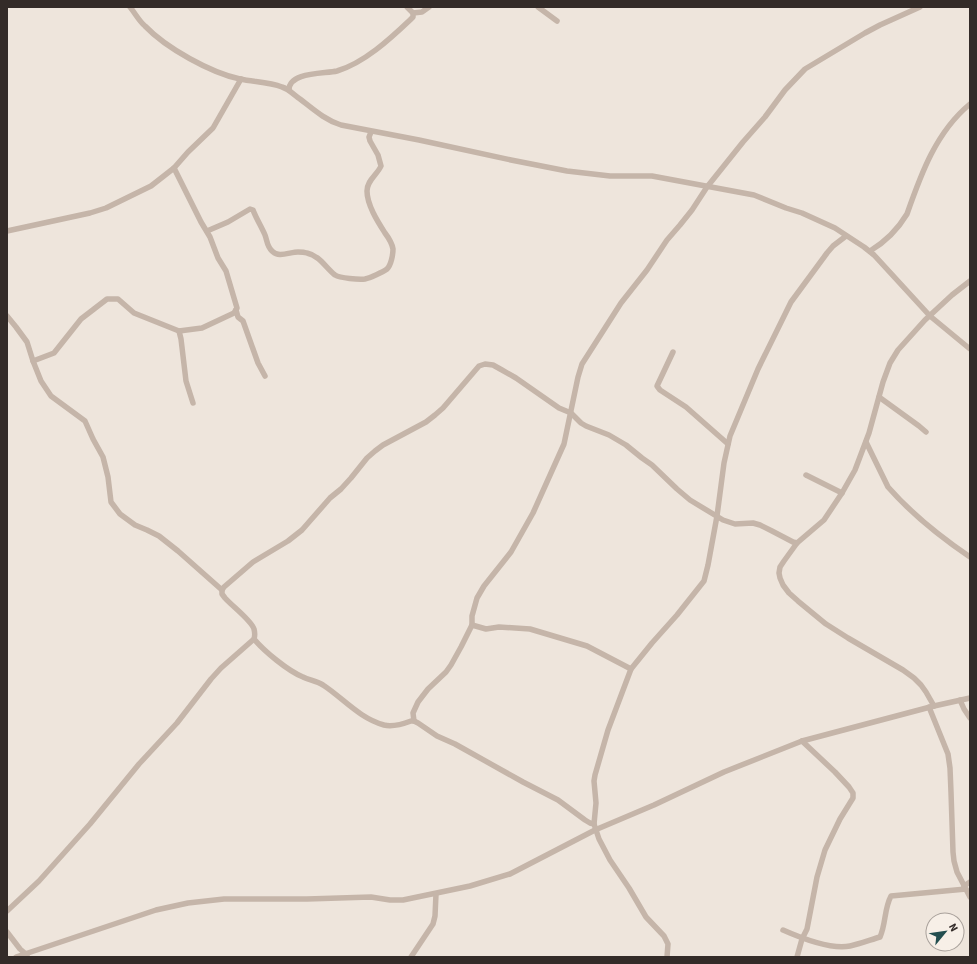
<svg xmlns="http://www.w3.org/2000/svg" width="977" height="964" viewBox="0 0 977 964" font-family="'Source Sans 3',sans-serif">
<rect width="100%" height="100%" fill="#eee5dc"/>
<g fill="none" stroke-linecap="round" stroke-linejoin="round">
<!-- minor -->
<g stroke="#c5b5a9" stroke-width="5.5">
<path d="M130,7C135,13 139,21 145,26C166,48 211,73 240,79C254,82 269,82 282,87C289,89 294,95 300,99C313,109 325,120 341,125L419,140L511,160L567,171L610,176H652L754,195L786,208L802,213L835,228L864,247L874,255L930,316L970,349"/>
<path d="M538,7L557,21"/>
<path d="M413,13L422,12L429,7"/>
<path d="M289,90C289,72 324,74 337,71C364,63 390,39 410,20L413,17V13L407,7"/>
<path d="M7,231L90,213L106,208L151,186L160,179L174,168L188,152L213,128L241,79"/>
<path d="M207,231L228,222L250,209L253,210C256,218 261,226 265,235C267,240 267,247 272,251C278,258 290,252 298,252C301,252 304,252 307,253C320,256 325,267 335,275C340,278 359,280 365,279C370,278 383,272 387,269C391,265 393,255 393,249C392,243 388,237 385,233C378,222 367,205 367,191C367,180 377,175 381,166L378,155L370,141L369,137L371,132"/>
<path d="M870,251C885,242 898,229 907,214C921,174 936,132 970,104"/>
<path d="M236,310L238,317L243,321L258,363L265,376"/>
<path d="M7,316L16,327L27,342L33,361L41,381L51,396L85,421L93,439L103,457L108,477L111,502L120,514L135,525L147,530L159,536L178,551L222,590"/>
<path d="M179,331L181,339L186,381L193,403"/>
<path d="M673,352L657,386L660,390L686,407L728,444"/>
<path d="M33,361L54,353L81,319L107,299H118L134,313L179,331L202,328L234,313L237,308L226,271L218,258L210,237L201,222L174,168"/>
<path d="M879,397L919,426L926,432"/>
<path d="M866,442L888,487C910,512 942,538 970,557"/>
<path d="M806,475L842,493"/>
<path d="M472,625L486,629L499,627L530,629L587,646L631,669"/>
<path d="M254,639C264,651 288,671 303,677C309,680 316,681 323,685C343,698 359,718 384,725C392,727 403,724 411,721H414L418,723L437,736L455,744L523,782L558,800L585,820L590,823L594,824"/>
<path d="M960,700L964,709L970,718"/>
<path d="M934,706L926,692L921,685L914,678L903,670L848,638L826,624L798,601L789,593L783,585L780,578L779,573L780,567L784,561L797,543L824,520L842,493L855,470L869,433L883,382L890,363L898,350L925,320L952,295L970,281"/>
<path d="M929,707L948,754L950,768L951,792L953,852L954,861L957,872L970,897"/>
<path d="M414,721L413,713L418,702L428,689L446,672L451,665L461,647L472,625V616L477,598L484,586L511,552L533,513L564,444L578,377L582,364L621,303L647,270L667,240L680,225L692,210L707,187L743,142L765,117L785,90L805,69L865,33L880,25L920,7"/>
<path d="M964,886L970,882"/>
<path d="M7,911L39,881L90,824L139,764L177,723L211,679L221,668L254,639C255,636 255,633 254,629C251,620 232,606 225,598L222,594V590L224,587L253,562L288,541L302,530L330,498L341,489L351,478L367,458L375,451L383,445L426,422L435,415L443,408L479,366L485,364L493,365L502,370L516,378L559,408L571,413L581,423L586,426L609,435L626,445L642,458L652,465L677,489L690,500L723,520L735,524L753,523L760,525L772,531L793,542L797,543"/>
<path d="M783,930C801,938 830,950 850,946C860,944 870,940 880,937C886,924 884,909 891,896L966,889"/>
<path d="M7,932L20,949L27,955"/>
<path d="M16,957L156,910L188,903L224,899H307L371,897L390,900H403L470,886L510,874L595,830L654,805L724,772L802,741L934,706L970,698"/>
<path d="M411,957L433,924L435,916L436,894"/>
<path d="M667,957L668,944L664,936L646,917L629,888L610,860L599,839L594,824L596,803L594,781L595,775L608,730L631,669L652,643L677,615L704,581L708,565L717,516L724,463L730,436L758,369L791,302L827,253L833,246L846,236"/>
<path d="M797,957L802,939L807,929L817,877L825,850L840,819L853,798V793L849,787L835,772L802,741"/>
</g>
</g>
<!-- border -->
<rect width="977" height="964" fill="none" stroke="#332b28" stroke-width="16"/>
<!-- north arrow -->
<g transform="translate(945 932) rotate(61)"><circle r="19" fill="#f7efe7" stroke="#a9a19b"/>
<path d="M0-3L7 15L0 10L-7 15Z" fill="#234e4f"/>
<text y="-6" font-size="11" font-weight="bold" text-anchor="middle" fill="#332b28">N</text>
</g>
</svg>
